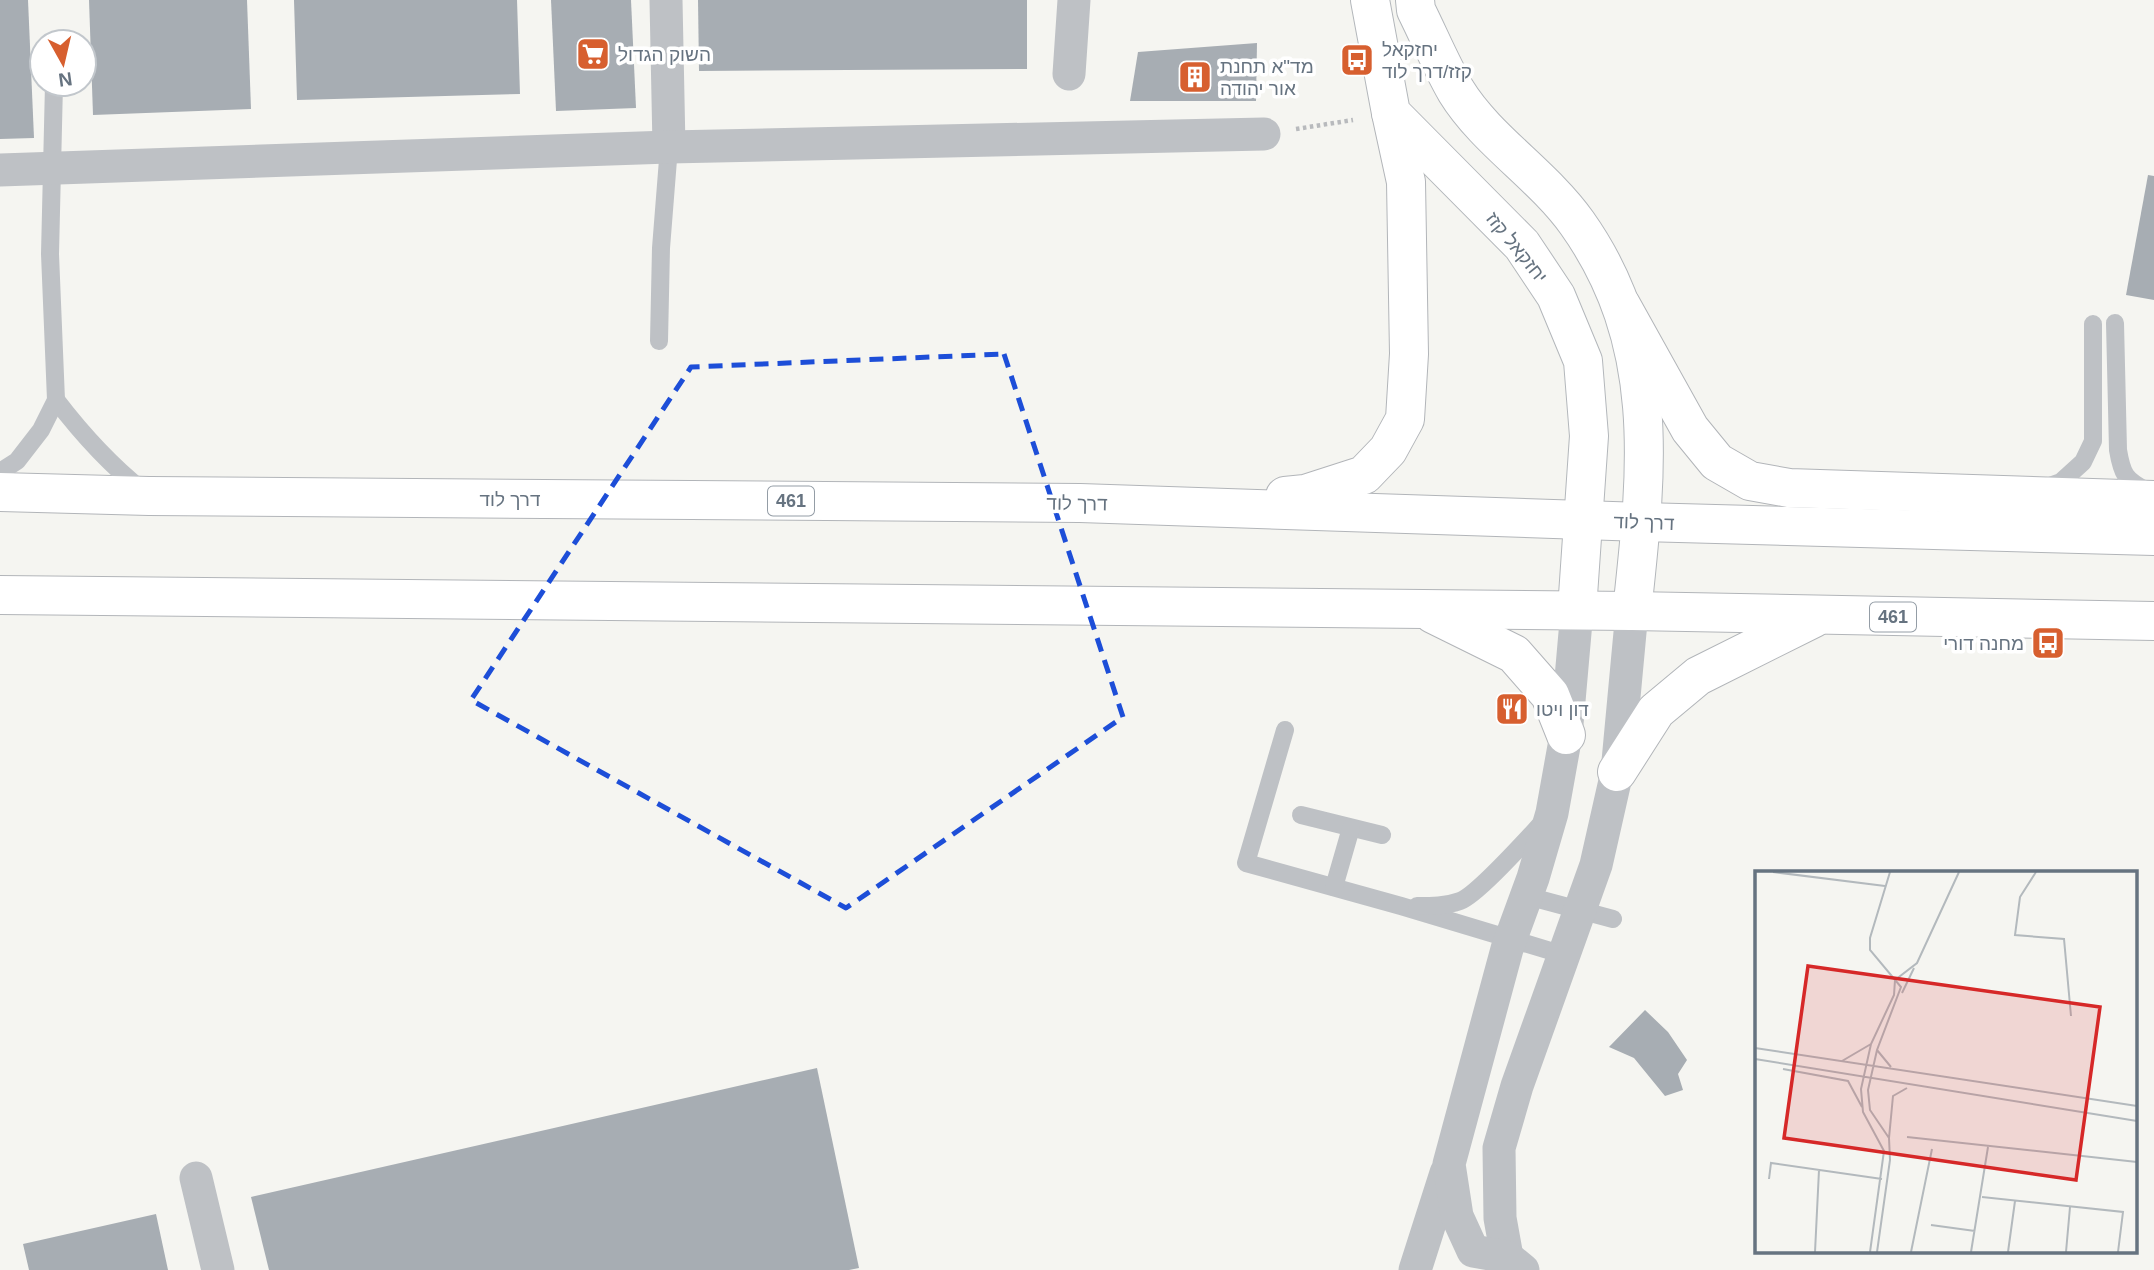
<svg xmlns="http://www.w3.org/2000/svg" width="2154" height="1270" viewBox="0 0 2154 1270" font-family="Helvetica,Heebo,sans-serif">
<rect width="100%" height="100%" fill="#f5f5f1"/>
<!-- building -->
<g fill="#a7adb3">
<path d="M0,0H28L34,138L0,139Z"/>
<path d="M89,0H247L251,109L93,115Z"/>
<path d="M294,0H517L520,94L297,100Z"/>
<path d="M551,0H631L636,108L556,111Z"/>
<path d="M698,0H1027V69L699,71Z"/>
<path d="M1257,43L1256,101H1130L1138,52Z"/>
<path d="M2148,175L2154,176V300L2126,295Z"/>
<path d="M1645,1010L1668,1032L1687,1060L1678,1074L1683,1090L1665,1096L1634,1058L1609,1047Z"/>
<path d="M817,1068L859,1268L849,1270H269L251,1197Z"/>
<path d="M156,1214L168,1270H29L23,1244Z"/>
</g>
<g fill="none" stroke-linecap="round" stroke-linejoin="round">
<defs>
<g id="secondary">
<path d="M1370,0L1391,113L1522,245L1556,296L1583,361L1589,436L1577,610"/>
<path d="M1415,0L1416,10C1429,36 1441,65 1456,91C1486,140 1543,175 1577,223C1663,344 1647,473 1632,611"/>
</g>
<g id="primary">
<path d="M1621,305L1690,429L1717,462L1750,481L1789,488L2154,500"/>
<path d="M0,492L149,496L1080,503L1642,522L2154,536"/>
<path d="M1285,496L1305,494L1364,475L1388,450L1405,419L1409,354L1406,182L1391,113"/>
<path d="M0,595L1632,611L2154,621"/>
<path d="M1433,614L1514,654L1550,695L1566,735"/>
<path d="M1617,772L1656,711L1698,676L1814,618"/>
</g>
</defs>
<!-- secondary casing -->
<use href="#secondary" stroke="#b3b7bb" stroke-width="40"/>
<!-- primary casing -->
<use href="#primary" stroke="#b2b5b9" stroke-width="40"/>
<!-- path -->
<path stroke="#b8babd" stroke-width="4.5" stroke-dasharray="3.5 3.5" stroke-linecap="butt" d="M1296,129L1353,120"/>
<!-- lane -->
<g stroke="#bec1c5" stroke-width="18">
<path d="M2115,323L2118,450C2122,474 2125,480 2147,491"/>
<path d="M659,341L661,248L669,147"/>
<path d="M56,400C82,434 109,464 143,491"/>
<path d="M0,472L17,461L41,430L56,400L50,254L54,84"/>
<path d="M2047,487L2061,482L2083,462L2093,441V324"/>
<path d="M1285,730L1246,863L1401,906L1564,955"/>
<path d="M1301,815L1382,835"/>
<path d="M1334,887L1351,828"/>
<path d="M1527,896L1613,919"/>
<path d="M1417,906C1431,906 1446,906 1460,901C1477,895 1527,839 1542,823"/>
</g>
<!-- street -->
<g stroke="#bec1c5" stroke-width="33">
<path d="M666,0L669,147"/>
<path d="M1069,74L1074,0"/>
<path d="M0,170L669,147L1264,134"/>
<path d="M196,1178L218,1270"/>
<path d="M1507,1257L1500,1218L1499,1148L1517,1086L1596,865L1617,772L1632,611"/>
<path d="M1415,1270L1446,1173"/>
<path d="M1523,1270L1507,1257L1473,1251L1457,1216L1449,1164L1507,949L1533,878L1552,813L1566,735L1577,610"/>
</g>
<!-- secondary -->
<use href="#secondary" stroke="#fff" stroke-width="38"/>
<!-- primary -->
<use href="#primary" stroke="#fff" stroke-width="38"/>
</g>
<!-- marked area -->
<path fill="none" stroke="#1d4ed8" stroke-width="5" stroke-dasharray="14 9" stroke-linejoin="round" d="M1004,354L1123,717L846,908L471,700L691,367Z"/>
<!-- icons -->
<defs>
<symbol id="supermarket-square" viewBox="-11 -11 22 22"><rect x="-9" y="-9" width="18" height="18" rx="4" fill="#d75f2f" stroke="#fff"/><path d="M-6-5.5h2.5l.6 2H6L4.5 2H-2.5L-4.4-4H-6ZM-1.5 3.2a1.3 1.3 0 1 0 .1 0ZM3 3.2a1.3 1.3 0 1 0 .1 0Z" fill="#fff"/></symbol>
<symbol id="bus-square" viewBox="-11 -11 22 22"><rect x="-9" y="-9" width="18" height="18" rx="4" fill="#d75f2f" stroke="#fff"/><path d="M-5-6H5V4H4V6H2V4H-2V6H-4V4H-5ZM-3.5-4V0h7V-4ZM-3.5 1.2v1.5H-2V1.2ZM2 1.2v1.5H3.5V1.2Z" fill="#fff"/></symbol>
<symbol id="building-square" viewBox="-11 -11 22 22"><rect x="-9" y="-9" width="18" height="18" rx="4" fill="#d75f2f" stroke="#fff"/><path d="M-4-6H4V6H1V3H-1V6H-4ZM-2.5-4.3h1.7v1.8h-1.7ZM.8-4.3h1.7v1.8H.8ZM-2.5-1h1.7V.8h-1.7ZM.8-1h1.7V.8H.8Z" fill="#fff"/></symbol>
<symbol id="restaurant-square" viewBox="-11 -11 22 22"><rect x="-9" y="-9" width="18" height="18" rx="4" fill="#d75f2f" stroke="#fff"/><path d="M-5-6h1v4h1v-4h1v4h1v-4h1v5L-1.5 .5V6h-2V.5L-5-1ZM5-6V6H3V1.5H1.5Q1.5-4 5-6Z" fill="#fff"/></symbol>
</defs>
<g fill-rule="evenodd">
<use href="#supermarket-square" x="574" y="35" width="38" height="38"/>
<use href="#bus-square" x="1338" y="41" width="38" height="38"/>
<use href="#building-square" x="1176" y="58" width="38" height="38"/>
<use href="#bus-square" x="2029" y="624" width="38" height="38"/>
<use href="#restaurant-square" x="1493" y="690" width="38" height="38"/>
</g>
<g text-anchor="middle" stroke-width="7" stroke-linejoin="round" paint-order="stroke">
<!-- shield labels -->
<g fill="#fff" stroke="#949da6" stroke-width="2">
<rect x="768" y="486.5" width="46" height="29" rx="5"/>
<rect x="1870" y="602.5" width="46" height="29" rx="5"/>
</g>
<g font-size="18" font-weight="bold" fill="#667380">
<text x="791" y="507">461</text>
<text x="1893" y="623">461</text>
</g>
<!-- poi labels -->
<g font-size="19" fill="#667380" stroke="#fff" text-anchor="start">
<text x="1382" y="56">יחזקאל<tspan x="1382" dy="22">קזז/דרך לוד</tspan></text>
<text x="618" y="61">השוק הגדול</text>
<text x="1220" y="73">מד"א תחנת<tspan x="1220" dy="22">אור יהודה</tspan></text>
<text x="2024" y="650" text-anchor="end">מחנה דורי</text>
<text x="1536" y="716">דון ויטו</text>
</g>
<!-- street labels -->
<g font-size="19" fill="#667380" stroke="#fff">
<text transform="translate(1517 247) rotate(51)" y="7">יחזקאל קזז</text>
<text x="510" y="506">דרך לוד</text>
<text transform="translate(1077 503) rotate(1)" y="7">דרך לוד</text>
<text transform="translate(1644 522) rotate(2)" y="7">דרך לוד</text>
</g>
</g>
<!-- overview -->
<g transform="translate(1755 871)">
<rect width="382" height="382" fill="#f5f5f1"/>
<path fill="none" stroke="#b3b9bd" stroke-width="2" d="M18,1L130,15M281,1L265,26L260,64L309,68L316,145M140,109L162,92L204,1M147,122L159,97M0,177L382,235M122,179L136,196M0,188L382,250M87,190L116,173M28,198L93,210L107,236M152,266L382,291M134,267L138,225L152,217M14,308L16,292L127,308M227,326L368,341L363,381M176,354L220,360M60,381L64,299M115,381L129,280L108,241L106,218L116,173L139,124L140,109M122,381L135,289L134,267L115,239L113,219L122,179L146,116L115,79V67L135,1M156,381L177,278M216,381L233,276M253,381L260,330M311,381L315,336"/>
<path fill="#d62828" fill-opacity="0.15" stroke="#d62828" stroke-width="3.5" d="M53,95L345,136L321,309L29,267Z"/>
<rect width="382" height="382" fill="none" stroke="#667380" stroke-width="3.5"/>
</g>
<!-- north arrow -->
<g transform="translate(63 63) rotate(172)"><circle r="33" fill="#ffffff" stroke="#c2c7cc" stroke-width="2"/>
<path d="M0-5L12 26L0 18L-12 26Z" fill="#d75f2f"/>
<text y="-10" font-size="19" font-weight="bold" text-anchor="middle" fill="#667380">N</text>
</g>
</svg>
